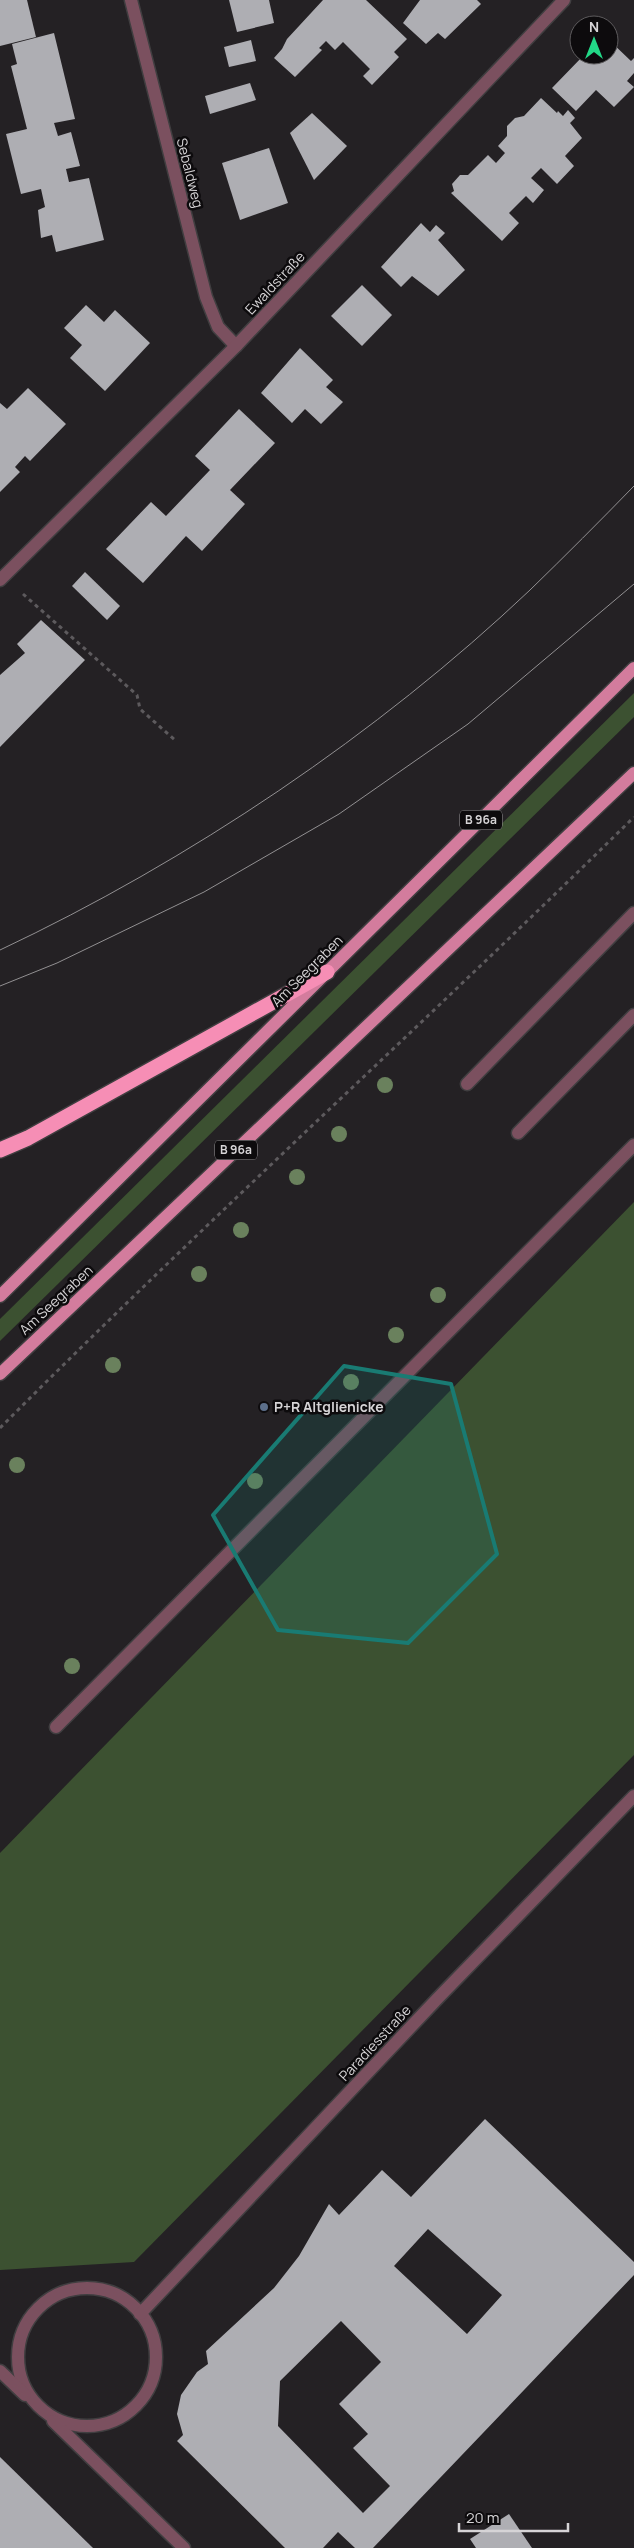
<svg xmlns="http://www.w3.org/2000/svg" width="634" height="2548" viewBox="0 0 634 2548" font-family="Manrope,sans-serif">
<rect width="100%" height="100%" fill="#242124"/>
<!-- green -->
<g fill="#3c5131">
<path d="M634,693V717L0,1341V1319Z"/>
<path d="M634,1202V1755L134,2262L0,2270V1853Z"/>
</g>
<!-- building -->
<g fill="#aeaeb3" fill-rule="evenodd">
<path d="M0,0H27L36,37L0,46Z"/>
<path d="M229,0H269L274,23L237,32Z"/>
<path d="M323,0H366L407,39L394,52L399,57L372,85L363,76L370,69L343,42L335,50L326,41L319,48L322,50L295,77L274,58L282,49L287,39Z"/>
<path d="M420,0H477L481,4L445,39L438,33L426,44L403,23Z"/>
<path d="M54,33L75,119L54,123L58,136L71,132L80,166L66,169L69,182L89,178L104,240L56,252L52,235L41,238L38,210L45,207L41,189L21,194L6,134L27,129L11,66L17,64L12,44Z"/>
<path d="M251,40L256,61L229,67L224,47Z"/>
<path d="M609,40L631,61L634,58V73L627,81L634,87L614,107L596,90L576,111L552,88L584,55H609Z"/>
<path d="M250,83L256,100L210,114L205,96Z"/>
<path d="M541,98L557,113L558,111L563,116L568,110L575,118L570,123L582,138L565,156L574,166L557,184L541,168L531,178L544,190L533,203L526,196L509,213L519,223L502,241L451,193L454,191L452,184L460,175H468L488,155L496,163L505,153L498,146L507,136V126L515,118L524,116Z"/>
<path d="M312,113L347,146L314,180L290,133Z"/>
<path d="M269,148L288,203L240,220L222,163Z"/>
<path d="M421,223L430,232L436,225L445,233L438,240L465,270L438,296L412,276L401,287L381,267Z"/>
<path d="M362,285L392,315L362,346L331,316Z"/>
<path d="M86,305L104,322L115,310L150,343L105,391L70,358L82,345L64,328Z"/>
<path d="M300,348L333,380L326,387L343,402L321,424L305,409L292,423L261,393Z"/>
<path d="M28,388L66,424L30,461L25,456L15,467L20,472L0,492V403L7,409Z"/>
<path d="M239,409L275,443L230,490L245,504L202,551L186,536L143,583L106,549L151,502L166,516L187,494L210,470L195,456Z"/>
<path d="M85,572L120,606L107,620L72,586Z"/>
<path d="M41,620L85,660L0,747V675L25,653L17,644Z"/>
<path d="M485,2119L634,2262V2275L373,2548H355L338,2532L323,2548H285L177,2441L183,2435L177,2414L181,2395L197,2372L208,2364L206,2351L274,2288L299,2256L329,2204L339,2215L382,2170L411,2197ZM428,2229L502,2295L467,2334L394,2266ZM341,2321L381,2362L339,2404L368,2434L353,2448L390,2486L363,2513L278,2426L280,2381Z"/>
<path d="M0,2457L93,2548H0Z"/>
<path d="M509,2514L532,2548H476L470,2539Z"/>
</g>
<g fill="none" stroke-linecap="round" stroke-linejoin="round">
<defs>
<g id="service">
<path d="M467,1084L634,913"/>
<path d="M518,1133L634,1015"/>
<path d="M56,1727L634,1145"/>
<circle cx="87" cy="2357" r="69"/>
<path d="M140,2314L438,1998L634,1796"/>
<path d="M0,2371L25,2395"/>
<path d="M53,2421L184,2548"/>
</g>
<path id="minor" d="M131,0L206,297L218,327L236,346"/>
<path id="tertiary" d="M0,580L236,346L564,0"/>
<g id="primary">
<path d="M0,1296L634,668"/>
<path d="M0,1374L634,773"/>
</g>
<path id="motorway" d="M0,1150L28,1138L327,972"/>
</defs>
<!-- service casing -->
<use href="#service" stroke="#403e40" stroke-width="15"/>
<!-- minor casing -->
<use href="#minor" stroke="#403e40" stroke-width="15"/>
<!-- tertiary casing -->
<use href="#tertiary" stroke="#403e40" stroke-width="15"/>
<!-- primary casing -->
<use href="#primary" stroke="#403e40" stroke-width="15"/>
<!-- motorway casing -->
<use href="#motorway" stroke="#403e40" stroke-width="18"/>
<!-- path -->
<g stroke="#5d5a5d" stroke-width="3" stroke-dasharray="4 4" stroke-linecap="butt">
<path d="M23,594L137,695L140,709L176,741"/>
<path d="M0,1428C207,1220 425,1023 634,817"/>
</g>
<!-- service -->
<use href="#service" stroke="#7b505f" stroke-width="12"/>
<!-- minor -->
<use href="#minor" stroke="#7b505f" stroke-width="12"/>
<!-- tertiary -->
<use href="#tertiary" stroke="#7b505f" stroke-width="12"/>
<!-- primary -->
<use href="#primary" stroke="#d37c9d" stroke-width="12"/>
<!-- motorway -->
<use href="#motorway" stroke="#f68eb5" stroke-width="15"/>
<!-- tram -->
<g stroke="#929092" stroke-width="1">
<path d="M0,950C189,861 378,734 530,590C565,556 600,521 634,486"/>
<path d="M0,986L57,963L204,892L339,814L468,724L634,584"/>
</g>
</g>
<!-- trees -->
<g fill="#6a815d">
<circle cx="385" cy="1085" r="8"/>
<circle cx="339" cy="1134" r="8"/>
<circle cx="297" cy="1177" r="8"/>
<circle cx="241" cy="1230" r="8"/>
<circle cx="199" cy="1274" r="8"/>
<circle cx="438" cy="1295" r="8"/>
<circle cx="396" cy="1335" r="8"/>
<circle cx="113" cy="1365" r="8"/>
<circle cx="351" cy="1382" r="8"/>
<circle cx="17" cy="1465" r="8"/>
<circle cx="255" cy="1481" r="8"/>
<circle cx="72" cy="1666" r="8"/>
</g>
<!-- marked area -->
<path fill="#197b73" fill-opacity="0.2" stroke="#197b73" stroke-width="4" stroke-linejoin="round" d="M344,1366L451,1384L497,1554L408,1643L278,1630L213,1515Z"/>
<!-- markers -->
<circle fill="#5c6f8a" stroke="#0d0b0d" stroke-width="2" cx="264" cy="1407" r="5"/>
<g text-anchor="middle" stroke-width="5" stroke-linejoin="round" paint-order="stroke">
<!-- shield labels -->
<g fill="#0d0b0d" stroke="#9a989a" stroke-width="1">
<rect x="460" y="810.5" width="42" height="19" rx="4"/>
<rect x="215" y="1140.5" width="42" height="19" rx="4"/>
</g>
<g font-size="12" font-weight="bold" fill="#d6d4d6">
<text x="481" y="824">B 96a</text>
<text x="236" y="1154">B 96a</text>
</g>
<!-- street labels -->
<g font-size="14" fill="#d6d4d6" stroke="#0d0b0d">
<text transform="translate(190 173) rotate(76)" y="5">Sebaldweg</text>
<text transform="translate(275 283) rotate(-47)" y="5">Ewaldstraße</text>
<text transform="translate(307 971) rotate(-45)" y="5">Am Seegraben</text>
<text transform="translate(56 1300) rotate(-43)" y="5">Am Seegraben</text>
<text transform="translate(375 2043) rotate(-47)" y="5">Paradiesstraße</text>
</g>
<!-- poi labels -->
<g font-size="14" font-weight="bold" fill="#d6d4d6" stroke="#0d0b0d" text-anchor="start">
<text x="274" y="1412">P+R Altglienicke</text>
</g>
</g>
<!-- north arrow -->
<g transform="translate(594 40)"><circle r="24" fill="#0d0b0d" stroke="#5d5b5d"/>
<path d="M0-4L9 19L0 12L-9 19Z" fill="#22d887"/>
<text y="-8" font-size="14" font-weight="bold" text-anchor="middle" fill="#d6d4d6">N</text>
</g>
<!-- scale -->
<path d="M459 2523v8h109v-8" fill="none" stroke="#d6d4d6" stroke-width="2.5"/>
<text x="466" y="2523" font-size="15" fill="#d6d4d6" stroke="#0d0b0d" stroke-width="4" paint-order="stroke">20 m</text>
</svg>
